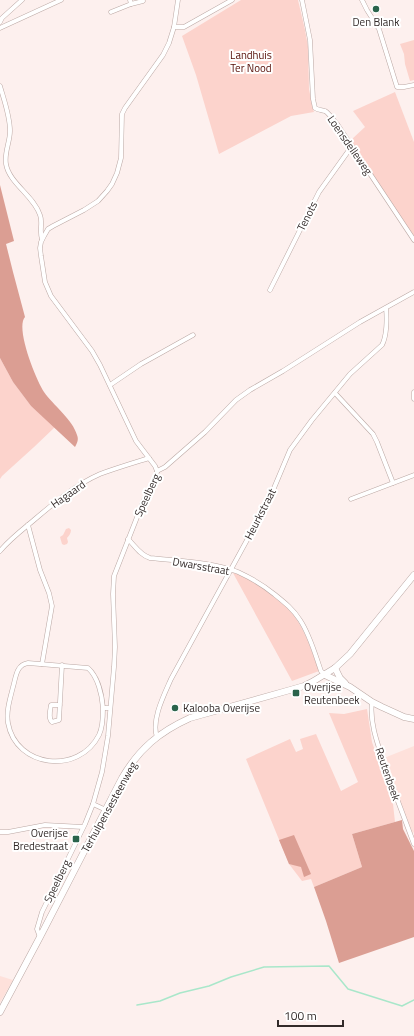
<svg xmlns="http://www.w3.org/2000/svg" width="414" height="1036" viewBox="0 0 414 1036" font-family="'Titillium Web',sans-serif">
<rect width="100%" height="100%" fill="#fdf0ee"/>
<!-- built -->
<g fill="#fee1db">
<path d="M414,746V832L412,833L384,758Z"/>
<path d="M0,976L13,980L0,1003Z"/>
</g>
<!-- green -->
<g fill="#fcd3cc">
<path d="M241,0H298L305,30L308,47L309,89L313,109L314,112L291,116L219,154L196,75L182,36Z"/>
<path d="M414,40V80L410,81L405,64L404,54L400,44Z"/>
<path d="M395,92L414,142V238L351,140L365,127L353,111Z"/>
<path d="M0,358L13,382L31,406L55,427L34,447L2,476L0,479Z"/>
<path d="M69,528L71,530C71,533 69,536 67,538L68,542L67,544L64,545L62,544L60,537L63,535L66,529Z"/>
<path d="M233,573C242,574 250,580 258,585C297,607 305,631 319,671L292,681Z"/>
<path d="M367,709L372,742L393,804L395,822L352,834L362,867L314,887L311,879L302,881L289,864L246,759L290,739L296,752L303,749L300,739L316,734L341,791L358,782L329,713L344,714Z"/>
</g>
<!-- forest -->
<g fill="#db9e93">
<path d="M0,185L14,241L6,244L13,272L25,317C15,328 36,380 44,392C53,405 73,420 77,435C79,440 77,443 75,447L31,406L13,382L0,358Z"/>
<path d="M402,820L403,829L414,851V937L339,963L326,921L314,887L362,867L352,834Z"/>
<path d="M294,835L311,874L304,877L301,867L289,864L279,840Z"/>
</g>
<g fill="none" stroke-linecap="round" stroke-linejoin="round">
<!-- stream -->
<path stroke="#a9e7ca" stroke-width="1.5" d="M137,1005L160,1001L180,993L209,986L231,977L264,967L329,966L348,989L402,1006L414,1000"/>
<defs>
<g id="minor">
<path d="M302,0L310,40L313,99L315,108C318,110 322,110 325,111C330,114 333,120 337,124L414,240"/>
<path d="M362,0L367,10L379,29L397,87H404L414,85"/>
<path d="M131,4L143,1"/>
<path d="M111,12L131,4L130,0"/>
<path d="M0,22L2,18L22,0"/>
<path d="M174,27H184L232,0"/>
<path d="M0,28L61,0"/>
<path d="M0,86C4,100 10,116 10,131C10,142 4,153 6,164C9,183 34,196 40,215C43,222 39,231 42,239"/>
<path d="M270,290L319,192L352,146"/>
<path d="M110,385L141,364L193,335"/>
<path d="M414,392V399"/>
<path d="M335,393L373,434L377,442L393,483"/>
<path d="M157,471L155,466L136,441L100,365L92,351L51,296L45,282L41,256L40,248L41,242L44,236L48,229L53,226L84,210L98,201L107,191L112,184L117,173L121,158L122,114L125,108L163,55L169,43L174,27L178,0"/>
<path d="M157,471L165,467L205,432L236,400L250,390L283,371L360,322L414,292"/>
<path d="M351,499L414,475"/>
<path d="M28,525L40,570L49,593L52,606L42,664"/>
<path d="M128,539C135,546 140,555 150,558C177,561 213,562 238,572C251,578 263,585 274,594C284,602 293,609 300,620C310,635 315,654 321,671L325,675"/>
<path d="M0,551C10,539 22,530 34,520C54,503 75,485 100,474C116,468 133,463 149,458"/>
<path d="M372,702C369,725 380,750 387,772C396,796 405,820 414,844"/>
<path d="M60,705H51C50,711 48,718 52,722L59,720L62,665"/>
<path d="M103,708C103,717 103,727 99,735C79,775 16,768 8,723C6,711 10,699 13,687C16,677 16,665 28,663L88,668C98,677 102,695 103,708H110"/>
<path d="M157,737C151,720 164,695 171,679L258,520L274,488L290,450L312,420L350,374L382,345C387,336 387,318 386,308"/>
<path d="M93,804L106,810"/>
<path d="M0,832H8L45,825L83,827"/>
<path d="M40,937L37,929L42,912L85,824L93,804L102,772L108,736L114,667L115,647L113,594L114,576L143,502L156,478L157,471"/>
</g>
<g id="secondary">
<path d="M335,668L340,678L345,683"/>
<path d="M325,675L350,687L372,702L382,707L404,717L414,719"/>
<path d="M0,1012L40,937L122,778C139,749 159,732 190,718L290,690L304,686L312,682L335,668L350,654L414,575"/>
</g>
</defs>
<!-- minor casing -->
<use href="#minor" stroke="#bba8a4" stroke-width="5"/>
<!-- secondary casing -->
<use href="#secondary" stroke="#bba8a4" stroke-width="7"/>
<!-- minor -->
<use href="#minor" stroke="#fff" stroke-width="4"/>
<!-- secondary -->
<use href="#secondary" stroke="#fff" stroke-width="6"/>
</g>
<!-- markers -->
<g fill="#2a634b" stroke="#fff" stroke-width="1.5">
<circle cx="376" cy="9" r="4"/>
<rect x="292" y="689" width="8" height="8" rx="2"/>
<circle cx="175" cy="708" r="4"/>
<rect x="72" y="835" width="8" height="8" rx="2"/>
</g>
<g text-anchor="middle" stroke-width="4" stroke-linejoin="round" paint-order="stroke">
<!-- poi labels -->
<g font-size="11" fill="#332b2a" stroke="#fff" text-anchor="start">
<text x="376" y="26" text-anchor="middle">Den Blank</text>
<text x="304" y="691">Overijse<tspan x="304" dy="13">Reutenbeek</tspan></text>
<text x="183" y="712">Kalooba Overijse</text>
<text x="68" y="837" text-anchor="end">Overijse<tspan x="68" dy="13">Bredestraat</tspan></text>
</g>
<!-- park labels -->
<g font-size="11" fill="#540b04" stroke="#fff">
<text x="251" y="59">Landhuis<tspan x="251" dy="13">Ter Nood</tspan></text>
</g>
<!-- street labels -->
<g font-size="11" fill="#332b2a" stroke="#fff">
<text transform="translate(350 145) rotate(55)" y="4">Loensdelleweg</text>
<text transform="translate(307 216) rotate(-63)" y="4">Tenots</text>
<text transform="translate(68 494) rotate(-35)" y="4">Hagaard</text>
<text transform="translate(147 495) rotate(-65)" y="4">Speelberg</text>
<text transform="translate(260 514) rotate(-63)" y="4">Heurkstraat</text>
<text transform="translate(201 566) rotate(10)" y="4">Dwarsstraat</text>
<text transform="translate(388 774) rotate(71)" y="4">Reutenbeek</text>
<text transform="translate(109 807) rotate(-61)" y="4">Terhulpensesteenweg</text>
<text transform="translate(57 881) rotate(-64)" y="4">Speelberg</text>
</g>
</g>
<!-- scale -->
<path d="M278 1020v6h65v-6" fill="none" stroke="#332b2a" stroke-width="2"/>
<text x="284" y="1020" font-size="12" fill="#332b2a" stroke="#ffffff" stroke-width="3" paint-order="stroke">100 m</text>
</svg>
